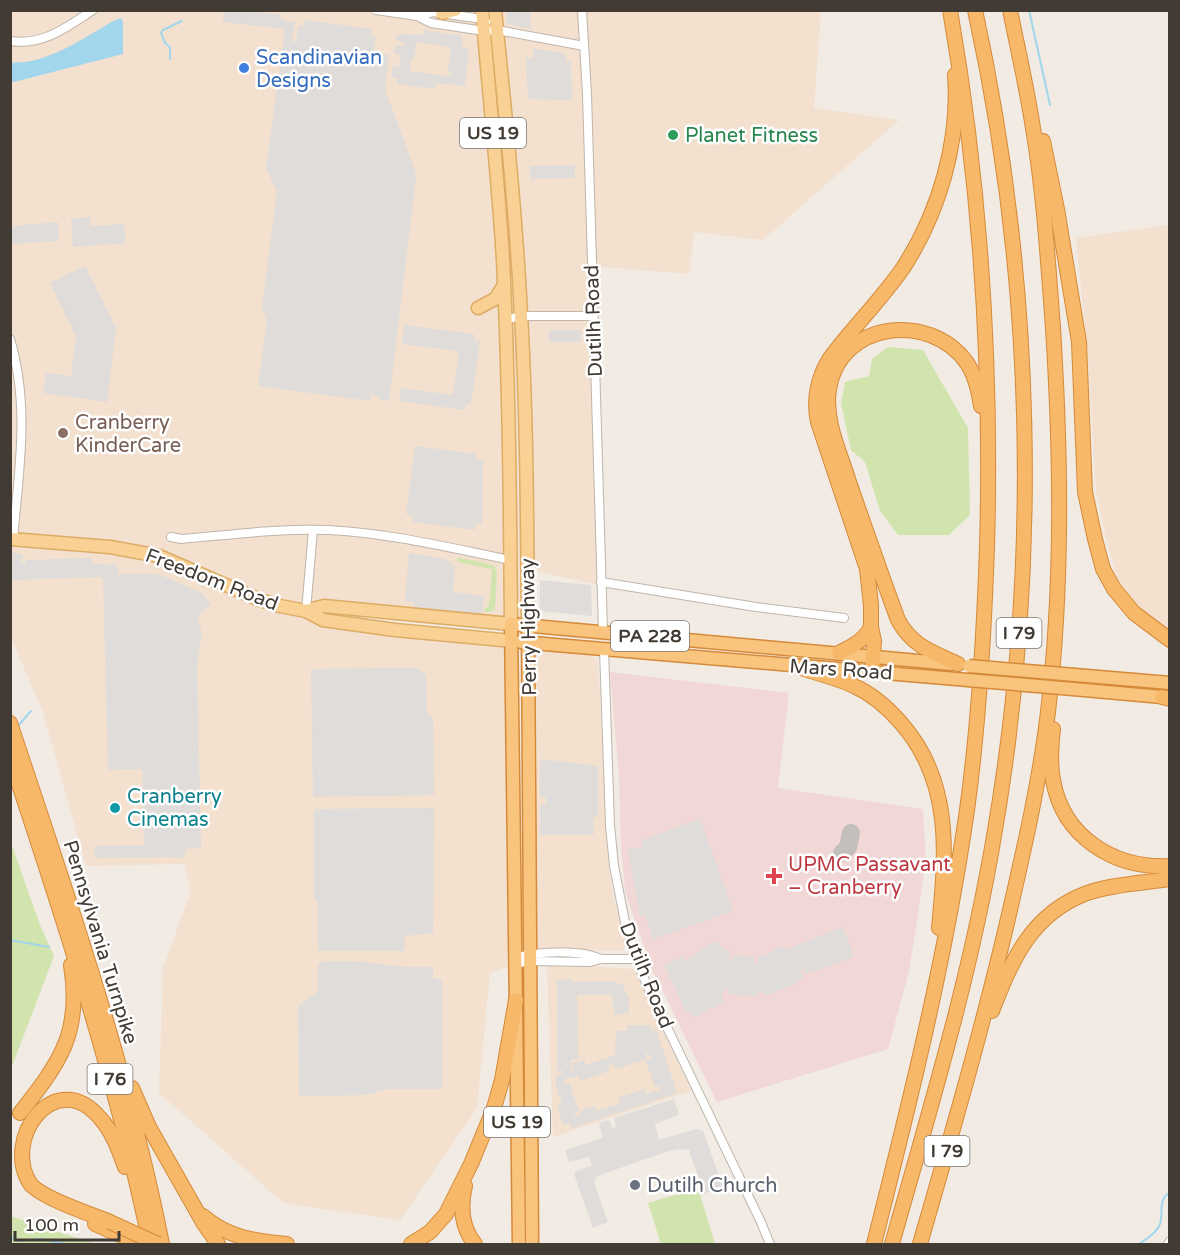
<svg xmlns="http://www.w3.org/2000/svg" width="1180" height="1255" viewBox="0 0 1180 1255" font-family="'Varela Round',sans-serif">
<rect width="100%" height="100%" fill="#f1ebe4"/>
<!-- commercial -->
<g fill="#f3e0cf">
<path d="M10,11H821L814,108L899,120L763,240L694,232L689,274L591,266L602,586L527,569L528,625L307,611L323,620L513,641L516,964L490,973L477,1108L400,1220L288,1204L280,1200L159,1093L163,968L191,891L184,864L86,866L43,712L11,638Z"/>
<path d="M1169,225V630L1152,620L1127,595L1117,578L1106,538L1096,491L1088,356L1076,238Z"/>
<path d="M548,650L591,654L598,662L609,871L614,900L627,946L621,951L536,949L533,940L537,760L536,667L540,657Z"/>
<path d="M555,964L634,969L691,1091L553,1137L547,966Z"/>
</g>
<!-- medical -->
<path fill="#f1d8d7" d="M610,672L789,693L778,788L923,809L926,861L909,972L888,1049L717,1102L650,965L625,891L621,846L619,777Z"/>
<!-- green -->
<g fill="#d1e4ae">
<path d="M888,347L923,350L968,428L970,515L949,535H898L880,511L865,462L851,450L841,403L845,382L869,376L872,359Z"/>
<path d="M457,557C469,561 485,561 495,567L497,574L495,610L487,612L483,611L489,605L492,572L491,569L458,562Z"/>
<path d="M10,840L40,925L54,956L11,1069Z"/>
<path d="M698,1188L715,1244H661L648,1203Z"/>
<path d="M10,1216L96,1244H11Z"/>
</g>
<!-- parking -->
<g fill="#dfdcd9" fill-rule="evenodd">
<path d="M224,11H251L281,15V20L295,22L292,41L296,42L298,26L304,27L305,20L371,29L370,35L376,36L374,52L389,55L385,90L415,170L416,178L389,401L380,400L376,396L371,395L370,401L258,386L267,321L262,307L277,192L266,168L285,29L223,22Z"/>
<path d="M506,11H530L531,29L507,24Z"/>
<path d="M424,30L462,36L463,48L469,50L465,86L436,83L434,89L397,84L398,79L391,77L393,66L399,67L400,55L394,54L396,45L403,46L405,42L396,40L397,34L422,35ZM417,42L451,47L448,72L453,74L444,76L410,71L411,58H414Z"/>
<path d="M533,48L566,54V61L571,62L572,100L528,99L526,58H533Z"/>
<path d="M575,165V178L530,179V166Z"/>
<path d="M90,217L91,226L124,224L126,243L73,247L71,219Z"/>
<path d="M58,222L59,241L11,244V226Z"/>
<path d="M85,266L116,328L107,402L43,393L46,373L71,376L76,336L50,283Z"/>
<path d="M404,325L474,334V340L480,341L471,404H466L465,410L399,401L401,388L453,395L459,351L402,344Z"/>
<rect x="549" y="330" width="32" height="12"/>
<path d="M415,446L476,454V460H483L482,523L475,524V530L413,522V516L406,514Z"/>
<path d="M11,552L24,555L21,561L25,564L26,560L91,558L92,564L118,565V574H158L200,592L211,604L202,612L198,619L202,633L197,665L201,848L185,849V858L169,857L95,858L94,846L144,845L142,769L108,770L103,577L11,580Z"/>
<path d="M409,553L445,559L455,567L453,592L484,596L482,614L413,607L414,602L405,601Z"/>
<path d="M540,580L591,585L592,616L540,611Z"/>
<path d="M413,668L420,670L426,675L427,712L433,720L434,795L313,797L311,669Z"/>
<path d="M540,759L598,766V815L593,819L594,835H540V805L546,804V797H540Z"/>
<path d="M434,808L433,933L405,936L404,951H318V905L314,897V809Z"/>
<path d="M700,819L733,911L653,939L645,915L640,916L628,850L643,847L642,840Z"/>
<path d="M843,927L854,957L806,974L804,969L800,972L804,976L794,984L770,994L763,995L761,990H758V996L734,995L728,993V987L721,997L723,1002L695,1017L692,1012L687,1014L664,965L682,957L685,962L715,941L730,953L728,958L733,959L734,955L754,957V963H759L758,957L770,953L780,946L786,949Z"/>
<path d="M324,961H356L404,967H433V978L442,980V1089H386L367,1095L299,1096L298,1006L318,991V964Z"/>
<path d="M571,979L572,982L615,981L616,984L622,983L629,1000V1013L615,1015L610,990L609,995H577L578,1059L571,1060V1070L573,1069L572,1063L584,1060L586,1065L615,1055L616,1031H627V1025H650V1030L655,1029L658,1035L677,1093L572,1128L570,1123L563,1125L557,1106L562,1104L556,1086V1075L563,1073V1070L557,1071V980ZM648,1052L651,1058L646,1061L655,1087L660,1086L661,1089L647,1094L645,1089L618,1098L619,1104L597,1111L594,1106L581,1110L580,1116H575L574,1113L579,1111L569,1082L564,1083V1080L577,1076L580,1081L609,1071L607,1066L613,1064L615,1069L647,1059L646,1054Z"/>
<path d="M674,1099L679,1115L655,1124L659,1140L696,1129L703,1131L723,1187L704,1194L689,1150L680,1149L669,1151L597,1176L594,1183L608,1222L593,1228L574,1174L575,1172L592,1165L589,1157L569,1162L565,1150L603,1138L599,1123L609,1120L612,1128L616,1127L614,1118Z"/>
</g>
<!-- water -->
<path fill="#a2d6ec" d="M121,18L123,22V54L14,82L11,81V63C16,62 21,62 25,62C58,57 87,36 115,20Z"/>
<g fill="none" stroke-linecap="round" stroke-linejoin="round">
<!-- stream -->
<g stroke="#a2d6ec" stroke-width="2">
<path d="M1029,10L1050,105"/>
<path d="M170,59V47L165,43L161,33L163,30L182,21"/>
<path d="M17,727L31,711"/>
<path d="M10,940L49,947"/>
<path d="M10,1237L19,1241L40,1239L66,1244"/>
<path d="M1139,1244C1146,1239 1157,1233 1160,1224C1164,1211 1157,1201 1170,1192"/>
</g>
<!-- taxiway -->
<path stroke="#c2bfbc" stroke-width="18" d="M842,853L848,847L851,833"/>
<defs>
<g id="minor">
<path d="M376,10L417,16L431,23L484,31L497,30L584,46"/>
<path d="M582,10L587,94L603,631"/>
<path d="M417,16L433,12L482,19L486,22"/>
<path d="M10,41C43,46 67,27 93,10"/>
<path d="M505,320L521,316H593"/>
<path d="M10,339C30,405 19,471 13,539"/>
<path d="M171,537L181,539C230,535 279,528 328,530C390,533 450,548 511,560"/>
<path d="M601,582L756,607L844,618"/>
<path d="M306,611L313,530"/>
<path d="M604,649L610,825L614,866L625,922L636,959L649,990L760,1220L770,1244"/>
<path d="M516,957C539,952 579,949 601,959"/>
<path d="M516,964L529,961L590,962L601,959H636"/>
<path d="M1168,1244L1170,1241"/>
</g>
<g id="primary">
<path d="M495,10C505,112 516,213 521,315C527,418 527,521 528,625"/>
<path d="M442,13L455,10"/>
<path d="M478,308L495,299L504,285"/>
<path d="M10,539L110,547L159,556L260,600L280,606L306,611L323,620L395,630L513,641"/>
<path d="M306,611L324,606L511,624C510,502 509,381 503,260C498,177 489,94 482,10"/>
</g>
<g id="trunk">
<path d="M528,625L532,1244"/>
<path d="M521,642L968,680"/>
<path d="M1075,675L1170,683"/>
<path d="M1073,689L1162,697"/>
<path d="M519,1244L511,624L952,664"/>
</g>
<g id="motorway">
<path d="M1043,141L1057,209L1079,342L1085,492L1095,539L1103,569L1114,589L1134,613L1170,640"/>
<path d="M839,653C852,646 864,641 871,627"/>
<path d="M958,664C932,652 912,646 898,620C881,574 865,528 849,482C840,452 824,421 829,389C840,321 930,311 967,363C975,375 979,392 981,406"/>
<path d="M798,667C816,673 837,678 854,686C872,694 888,708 901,723C953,782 946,854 939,928"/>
<path d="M872,671L874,641L871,627V605L867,569L818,422C813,400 818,377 830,358C853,327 881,300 903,268C939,213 960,141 955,75"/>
<path d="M1162,697L1170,699"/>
<path d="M10,723C67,894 127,1067 162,1244"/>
<path d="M1053,729C1051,746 1050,764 1053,780C1063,837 1114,869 1170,866"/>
<path d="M10,757C63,917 116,1078 150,1244"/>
<path d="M992,1011C1012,960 1031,914 1087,893C1113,884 1143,883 1170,879"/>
<path d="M132,1088L149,1127L204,1224L218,1244"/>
<path d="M20,1113C60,1062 82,1033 71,965"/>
<path d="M465,1186C460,1207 461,1227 475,1244"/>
<path d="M203,1216C228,1238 256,1241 287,1244"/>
<path d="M110,1222C88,1213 47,1200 31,1185C0,1139 56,1065 100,1118C112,1131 119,1150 125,1167"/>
<path d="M95,1224L140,1244"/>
<path d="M411,1244L430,1232L446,1214L471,1164L494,1108L502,1080L516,1000"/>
<path d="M874,1244C910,1101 946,957 967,810C979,723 984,635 987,547C992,368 981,188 950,10"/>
<path d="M892,1244C930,1109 971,974 994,836C1041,564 1034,280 975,10"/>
<path d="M920,1244C952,1133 984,1023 1010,910C1025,845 1040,779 1048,712C1063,585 1061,456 1053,328C1048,262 1044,194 1033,128C1027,89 1018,50 1010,10"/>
</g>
</defs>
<!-- minor casing -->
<use href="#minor" stroke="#bfb5aa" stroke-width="10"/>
<!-- primary casing -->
<use href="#primary" stroke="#ddac65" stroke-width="15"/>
<!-- trunk casing -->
<use href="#trunk" stroke="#d58a39" stroke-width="15"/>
<!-- motorway casing -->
<use href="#motorway" stroke="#d58a39" stroke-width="16"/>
<!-- minor -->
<use href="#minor" stroke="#fff" stroke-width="8"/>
<!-- primary -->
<use href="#primary" stroke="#f9d194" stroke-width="12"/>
<!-- trunk -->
<use href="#trunk" stroke="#f8c47e" stroke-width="12"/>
<!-- motorway -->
<use href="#motorway" stroke="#f7b869" stroke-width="14"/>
<defs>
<g id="trunk-bridge">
<path d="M969,666L1075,675"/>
<path d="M968,680L1073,689"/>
</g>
<path id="motorway-bridge" d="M110,1222L158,1244"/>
</defs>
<!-- trunk-bridge casing -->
<use href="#trunk-bridge" stroke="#d58a39" stroke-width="15" stroke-linecap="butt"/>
<!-- motorway-bridge casing -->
<use href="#motorway-bridge" stroke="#d58a39" stroke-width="16" stroke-linecap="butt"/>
<!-- trunk-bridge -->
<use href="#trunk-bridge" stroke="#f8c47e" stroke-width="12"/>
<!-- motorway-bridge -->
<use href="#motorway-bridge" stroke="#f7b869" stroke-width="14"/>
</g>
<!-- markers -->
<circle fill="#3f7fe0" stroke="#fff" stroke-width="2" cx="244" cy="68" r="6"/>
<circle fill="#2e9e5b" stroke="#fff" stroke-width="2" cx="673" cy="135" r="6"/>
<circle fill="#8d6e63" stroke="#fff" stroke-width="2" cx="63" cy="433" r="6"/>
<circle fill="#0f9aa8" stroke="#fff" stroke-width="2" cx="115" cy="808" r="6"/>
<path fill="#e0444e" stroke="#fff" stroke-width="2" d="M771 867h6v6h6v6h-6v6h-6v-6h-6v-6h6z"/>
<circle fill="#6b7280" stroke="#fff" stroke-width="2" cx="635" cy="1185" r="6"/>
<g text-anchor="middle" stroke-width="5" stroke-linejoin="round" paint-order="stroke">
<!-- shield labels -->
<g fill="#fff" stroke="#7b7671" stroke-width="1.5">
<rect x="460" y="118" width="66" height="30" rx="4.5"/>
<rect x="996.5" y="618" width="45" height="30" rx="4.5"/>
<rect x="611" y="621" width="78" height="30" rx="4.5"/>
<rect x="87.5" y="1064" width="45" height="30" rx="4.5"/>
<rect x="484" y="1107" width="66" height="30" rx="4.5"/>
<rect x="924.5" y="1136" width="45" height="30" rx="4.5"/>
</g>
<g font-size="18" font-weight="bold" fill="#423b34">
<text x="493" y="139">US 19</text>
<text x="1019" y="639">I 79</text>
<text x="650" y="642">PA 228</text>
<text x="110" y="1085">I 76</text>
<text x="517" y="1128">US 19</text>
<text x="947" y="1157">I 79</text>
</g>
<!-- shop labels -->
<g font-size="20" fill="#366cbe" stroke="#fff" text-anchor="start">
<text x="256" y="64">Scandinavian<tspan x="256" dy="23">Designs</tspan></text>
</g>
<!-- leisure labels -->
<g font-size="20" fill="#27864d" stroke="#fff" text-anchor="start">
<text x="685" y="142">Planet Fitness</text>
</g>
<!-- street labels -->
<g font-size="20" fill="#423b34" stroke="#fff">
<text transform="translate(593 321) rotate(-92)" y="7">Dutilh Road</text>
<text transform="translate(212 579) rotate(21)" y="7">Freedom Road</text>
<text transform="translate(528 627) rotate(-91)" y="7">Perry Highway</text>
<text transform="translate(841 669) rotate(4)" y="7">Mars Road</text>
<text transform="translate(101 942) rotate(73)" y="7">Pennsylvania Turnpike</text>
<text transform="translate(647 975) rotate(68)" y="7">Dutilh Road</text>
</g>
<!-- education labels -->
<g font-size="20" fill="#785e54" stroke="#fff" text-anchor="start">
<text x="75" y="429">Cranberry<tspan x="75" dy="23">KinderCare</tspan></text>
</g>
<!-- culture labels -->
<g font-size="20" fill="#0d838f" stroke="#fff" text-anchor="start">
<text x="127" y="803">Cranberry<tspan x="127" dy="23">Cinemas</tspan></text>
</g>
<!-- health labels -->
<g font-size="20" fill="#be3a42" stroke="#fff" text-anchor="start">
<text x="788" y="871">UPMC Passavant<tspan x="788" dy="23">– Cranberry</tspan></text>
</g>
<!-- worship labels -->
<g font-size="20" fill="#5b616d" stroke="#fff" text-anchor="start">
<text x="647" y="1192">Dutilh Church</text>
</g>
</g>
<!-- border -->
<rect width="1180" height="1255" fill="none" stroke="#423b34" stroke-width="24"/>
<!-- scale -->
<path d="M15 1231v9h104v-9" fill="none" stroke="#423b34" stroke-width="3"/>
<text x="24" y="1231" font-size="18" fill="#423b34" stroke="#ffffff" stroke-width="4.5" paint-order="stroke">100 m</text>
</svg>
